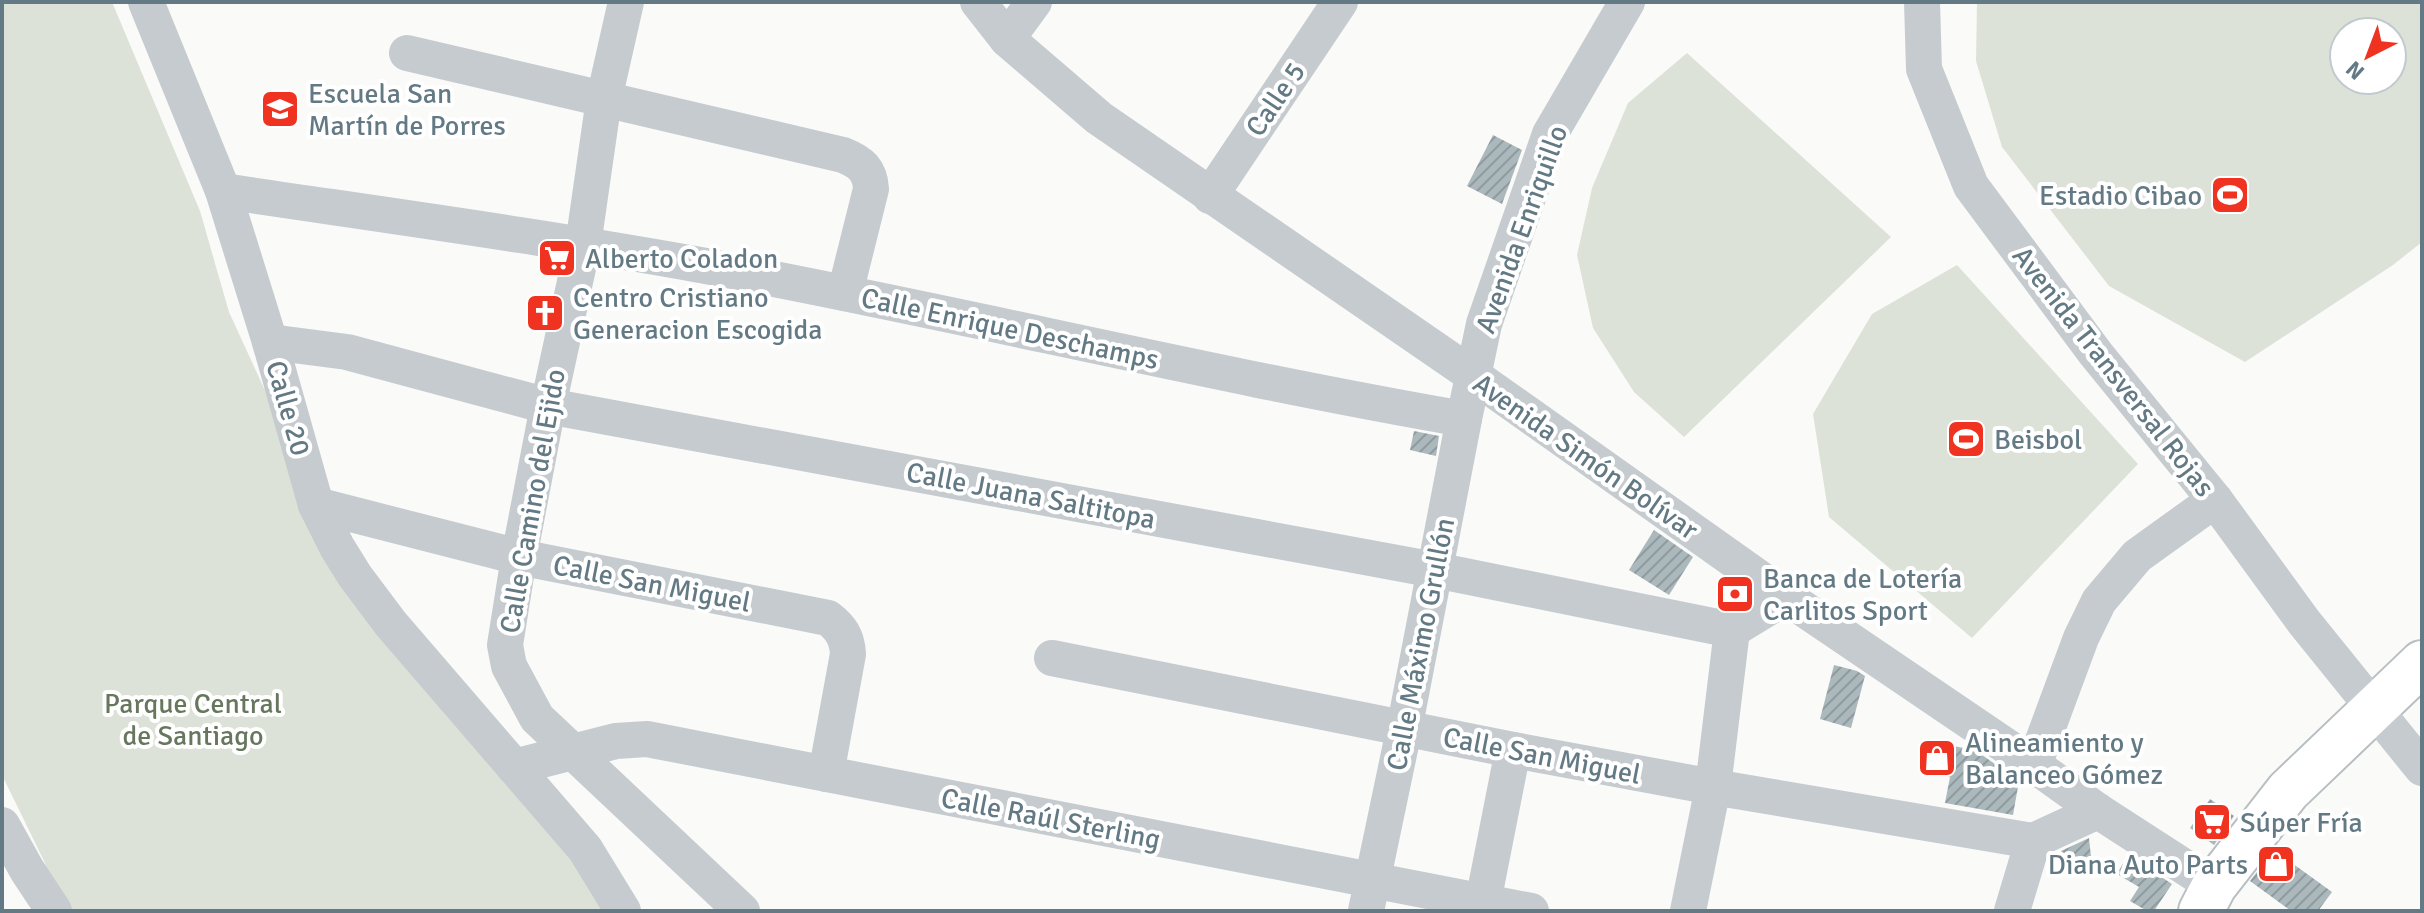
<svg xmlns="http://www.w3.org/2000/svg" width="2424" height="913" viewBox="0 0 2424 913" font-family="Signika,sans-serif">
<defs>
<pattern id="building-hatch" width="6" height="6" patternUnits="userSpaceOnUse" patternTransform="scale(2)"><rect width="6" height="6" fill="#abb8bc"/><path d="M-1 1l2-2M0 6l6-6M5 7l2-2" fill="none" stroke="#8f9b9e"/></pattern>
</defs>
<rect width="100%" height="100%" fill="#fafaf8"/>
<!-- green -->
<g fill="#dde2d8" fill-rule="evenodd">
<path d="M2,2H112L200,211L229,312L337,547L622,911H53L45,863L2,775Z"/>
<path d="M1977,2H2422V242L2393,265L2245,362L2109,286L2002,147L1976,61ZM2344,32H2392V80H2344Z"/>
<path d="M1687,53L1891,237L1684,437L1634,392L1593,328L1577,255L1592,188L1628,103Z"/>
<path d="M1957,265L2138,464L1972,638L1829,517L1813,414L1872,314Z"/>
</g>
<!-- building -->
<g fill="url(#building-hatch)">
<path d="M1493,135L1522,150L1502,204L1467,186Z"/>
<path d="M535,294L550,296L543,330L530,328Z"/>
<path d="M1414,431L1439,436L1436,456L1410,450Z"/>
<path d="M1654,530L1693,557L1669,595L1629,570Z"/>
<path d="M1729,582L1746,595L1728,608L1719,606Z"/>
<path d="M1834,665L1857,671L1865,676L1851,728L1820,719Z"/>
<path d="M1925,741L1975,750L2019,781L2013,815L1945,803L1950,777L1919,770Z"/>
<path d="M2210,799L2234,816L2214,845L2190,828Z"/>
<path d="M2089,838L2091,857L2062,860L2061,851Z"/>
<path d="M2274,850L2332,892L2318,911H2291L2250,881Z"/>
<path d="M2128,855L2172,884L2154,911H2147L2130,901L2139,887L2117,874Z"/>
</g>
<g fill="none" stroke-linecap="round" stroke-linejoin="round">
<defs>
<path id="major" d="M2201,911L2214,886L2288,791L2422,663"/>
</defs>
<!-- major casing -->
<use href="#major" stroke="#b8bfc2" stroke-width="48"/>
<!-- minor -->
<g stroke="#c5cbce" stroke-width="36">
<path d="M146,2L223,191L270,342L316,505L337,547L355,576L391,624L585,849L623,911"/>
<path d="M626,2L604,99L583,245L548,406L519,557L505,645L509,666L537,718L742,911"/>
<path d="M978,2L1007,39L1099,118L1474,376L1786,597L2034,765L2098,811L2214,886"/>
<path d="M1922,2L1924,69L1971,186L2096,354L2215,500L2304,622L2422,768"/>
<path d="M1007,39L1034,2"/>
<path d="M407,53L843,155C861,162 870,170 871,189L845,293"/>
<path d="M223,191C384,215 546,237 706,266C959,313 1210,375 1464,419"/>
<path d="M1210,196L1340,2"/>
<path d="M270,342L347,352L548,406L1435,570L1732,630L1786,597"/>
<path d="M316,505L519,557L828,618C841,628 847,637 848,654L826,774"/>
<path d="M1052,658L1513,750L1713,787L2033,841"/>
<path d="M2034,765L2081,638L2099,601L2137,556L2215,500"/>
<path d="M514,767L616,741L647,739L1531,911"/>
<path d="M2,825L27,870L54,911"/>
<path d="M1483,902L1513,750"/>
<path d="M1366,911L1404,730L1464,419L1484,324L1550,134L1627,2"/>
<path d="M1688,911L1713,787L1732,630"/>
<path d="M2012,911L2033,841L2098,811"/>
</g>
<!-- major -->
<use href="#major" stroke="#fff" stroke-width="44"/>
</g>
<!-- icons -->
<defs>
<symbol id="school-square" viewBox="-11 -11 22 22"><rect x="-9" y="-9" width="18" height="18" rx="4" fill="#f03321" stroke="#fff"/><path d="M0-5L7-2L0 1L-7-2ZM-4 1L0 2.5L4 1V4Q0 6-4 4Z" fill="#fff"/></symbol>
<symbol id="stadium-square" viewBox="-11 -11 22 22"><rect x="-9" y="-9" width="18" height="18" rx="4" fill="#f03321" stroke="#fff"/><path d="M0-5a6.5 5 0 1 0 0 10a6.5 5 0 1 0 0-10ZM-3.5-1.8h7v3.6h-7Z" fill="#fff"/></symbol>
<symbol id="supermarket-square" viewBox="-11 -11 22 22"><rect x="-9" y="-9" width="18" height="18" rx="4" fill="#f03321" stroke="#fff"/><path d="M-6-5.5h2.5l.6 2H6L4.5 2H-2.5L-4.4-4H-6ZM-1.5 3.2a1.3 1.3 0 1 0 .1 0ZM3 3.2a1.3 1.3 0 1 0 .1 0Z" fill="#fff"/></symbol>
<symbol id="church-square" viewBox="-11 -11 22 22"><rect x="-9" y="-9" width="18" height="18" rx="4" fill="#f03321" stroke="#fff"/><path d="M-1.2-6h2.4v3.5h3.3v2.4h-3.3V6h-2.4V-.1h-3.3v-2.4h3.3Z" fill="#fff"/></symbol>
<symbol id="bank-square" viewBox="-11 -11 22 22"><rect x="-9" y="-9" width="18" height="18" rx="4" fill="#f03321" stroke="#fff"/><path d="M-6-4H6V4H-6ZM0-2.3a2.3 2.3 0 1 0 0 4.6a2.3 2.3 0 1 0 0-4.6Z" fill="#fff"/></symbol>
<symbol id="shop-square" viewBox="-11 -11 22 22"><rect x="-9" y="-9" width="18" height="18" rx="4" fill="#f03321" stroke="#fff"/><path d="M-5-2.5h2.3a2.7 3.5 0 0 1 5.4 0H5L5.5 6h-11ZM-1.5-2.5h3a1.5 2.3 0 0 0-3 0Z" fill="#fff"/></symbol>
</defs>
<g fill-rule="evenodd">
<use href="#school-square" x="258" y="87" width="44" height="44"/>
<use href="#stadium-square" x="2208" y="173" width="44" height="44"/>
<use href="#supermarket-square" x="535" y="236" width="44" height="44"/>
<use href="#church-square" x="523" y="291" width="44" height="44"/>
<use href="#stadium-square" x="1944" y="417" width="44" height="44"/>
<use href="#bank-square" x="1713" y="572" width="44" height="44"/>
<use href="#shop-square" x="1915" y="736" width="44" height="44"/>
<use href="#supermarket-square" x="2190" y="800" width="44" height="44"/>
<use href="#shop-square" x="2254" y="842" width="44" height="44"/>
</g>
<g text-anchor="middle" stroke-width="8" stroke-linejoin="round" paint-order="stroke">
<!-- poi labels -->
<g font-size="28" fill="#637a85" stroke="#fff" text-anchor="start">
<text x="308" y="103">Escuela San<tspan x="308" dy="32">Martín de Porres</tspan></text>
<text x="2202" y="205" text-anchor="end">Estadio Cibao</text>
<text x="585" y="268">Alberto Coladon</text>
<text x="573" y="307">Centro Cristiano<tspan x="573" dy="32">Generacion Escogida</tspan></text>
<text x="1994" y="449">Beisbol</text>
<text x="1763" y="588">Banca de Lotería<tspan x="1763" dy="32">Carlitos Sport</tspan></text>
<text x="1965" y="752">Alineamiento y<tspan x="1965" dy="32">Balanceo Gómez</tspan></text>
<text x="2240" y="832">Súper Fría</text>
<text x="2248" y="874" text-anchor="end">Diana Auto Parts</text>
</g>
<!-- street labels -->
<g font-size="28" fill="#637a85" stroke="#fff">
<text transform="translate(1275 99) rotate(-56)" y="10">Calle 5</text>
<text transform="translate(1521 229) rotate(-70)" y="10">Avenida Enriquillo</text>
<text transform="translate(1010 328) rotate(12)" y="10">Calle Enrique Deschamps</text>
<text transform="translate(2114 371) rotate(52)" y="10">Avenida Transversal Rojas</text>
<text transform="translate(289 408) rotate(74)" y="10">Calle 20</text>
<text transform="translate(1586 456) rotate(35)" y="10">Avenida Simón Bolívar</text>
<text transform="translate(1031 495) rotate(11)" y="10">Calle Juana Saltitopa</text>
<text transform="translate(532 501) rotate(-80)" y="10">Calle Camino del Ejido</text>
<text transform="translate(652 583) rotate(11)" y="10">Calle San Miguel</text>
<text transform="translate(1420 644) rotate(-79)" y="10">Calle Máximo Grullón</text>
<text transform="translate(1542 755) rotate(11)" y="10">Calle San Miguel</text>
<text transform="translate(1051 818) rotate(11)" y="10">Calle Raúl Sterling</text>
</g>
<!-- park labels -->
<g font-size="28" fill="#66775e" stroke="#fff">
<text x="193" y="713">Parque Central<tspan x="193" dy="32">de Santiago</tspan></text>
</g>
</g>
<!-- border -->
<rect width="2424" height="913" fill="none" stroke="#637a85" stroke-width="8"/>
<!-- north arrow -->
<g transform="translate(2368 56) rotate(222)"><circle r="38" fill="#ffffff" stroke="#c1cace" stroke-width="2"/>
<path d="M0-6L14 30L0 20L-14 30Z" fill="#f03321"/>
<text y="-12" font-size="22" font-weight="bold" text-anchor="middle" fill="#637a85">N</text>
</g>
</svg>
